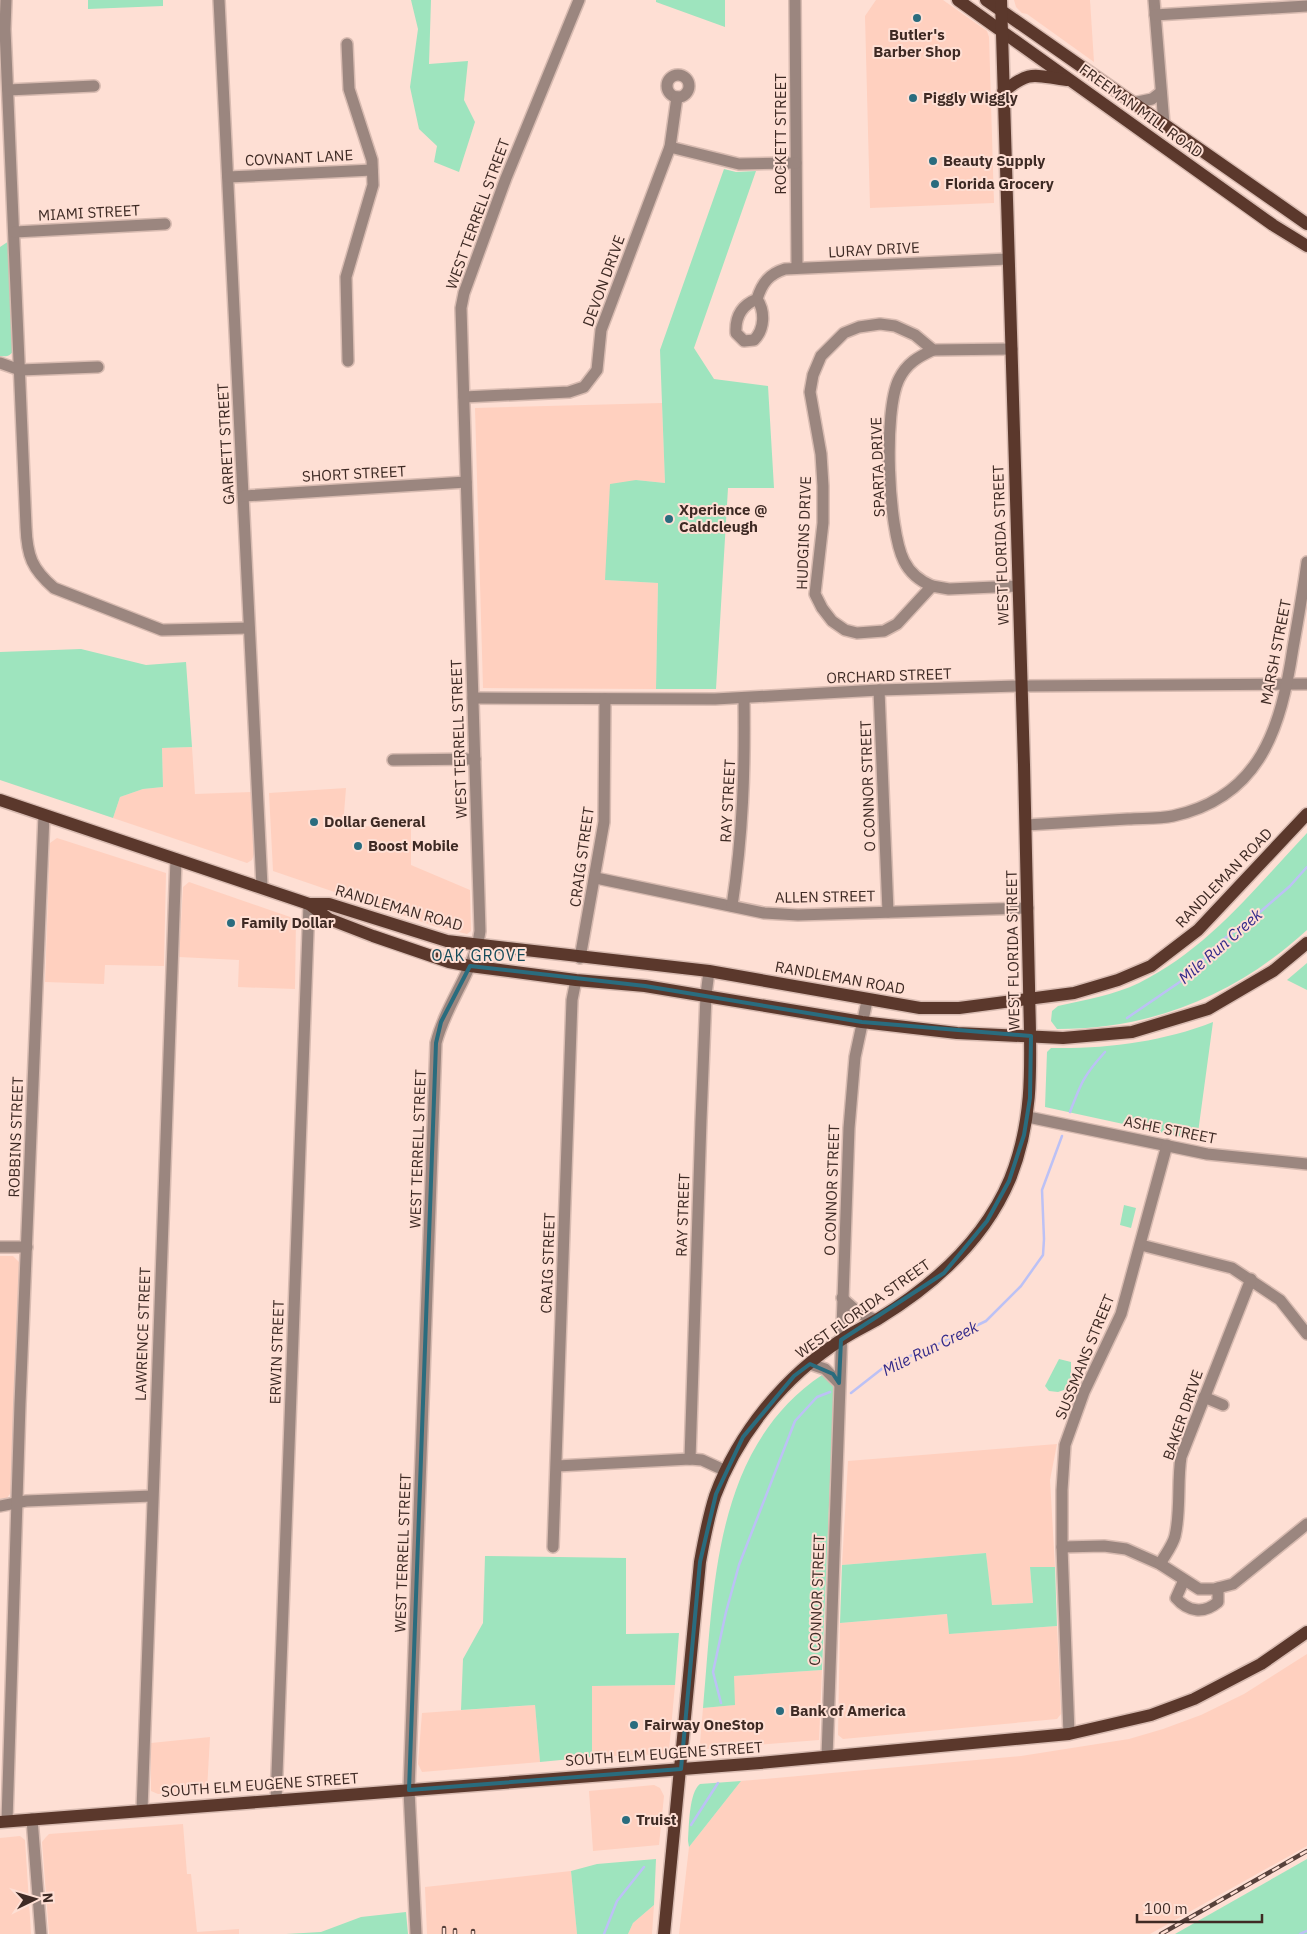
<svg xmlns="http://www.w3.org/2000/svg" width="1307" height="1934" viewBox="0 0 1307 1934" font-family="'IBM Plex Sans',sans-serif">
<rect width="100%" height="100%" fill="#fedfd4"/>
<!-- built -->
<g fill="#ffd0bf">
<path d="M876,0H943L987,31L989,37L994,203L870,208L865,16Z"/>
<path d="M1014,0H1090L1094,62L1027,14L1022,13L1016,7Z"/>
<path d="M662,403L665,483L636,480L605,580L658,583L656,689L483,688L475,408Z"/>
<path d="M192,747L195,794L252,792L254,854L252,860L247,863L113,818L120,797L143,789L163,787L162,748Z"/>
<path d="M346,788L343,826L411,827V865L470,890L471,931L467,934L434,926L273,871L269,793Z"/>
<path d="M57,838L166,873L164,966L105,965L104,984L45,982L50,843Z"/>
<path d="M189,882L296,919L295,989L238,987L239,960L179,957L183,887Z"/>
<path d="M0,1256H13L20,1263L12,1491L7,1498L0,1499Z"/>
<path d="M1057,1444L1050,1480L1055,1567H1030L1033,1603L991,1605L986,1553L842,1565L848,1461Z"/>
<path d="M948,1614L949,1634L1057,1626L1061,1714L1057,1719L843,1739L838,1735L840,1623Z"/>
<path d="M1307,1654V1846L1150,1934H679L689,1847L741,1781L1021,1756L1129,1739L1163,1729L1201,1715L1244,1694Z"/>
<path d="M822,1670L819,1740L706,1749L700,1743L703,1708L734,1705V1676Z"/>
<path d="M675,1685L669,1750L665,1754L592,1757V1686Z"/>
<path d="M535,1705L540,1762L422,1772L418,1764L422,1713Z"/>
<path d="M210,1737L207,1790L158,1794L151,1791V1743Z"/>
<path d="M654,1785L660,1788L664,1796L659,1845L593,1851L589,1791Z"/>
<path d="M183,1824L187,1874H191L197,1932L239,1929V1934H49L42,1842L46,1837L49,1834Z"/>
<path d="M20,1836L25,1840L31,1934H0V1838Z"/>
<path d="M571,1871L577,1934H427L425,1887Z"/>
<path d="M654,1905L652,1934H628L633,1923Z"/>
</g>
<!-- green -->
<g fill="#9ee4be">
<path d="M88,0H163V6L88,9Z"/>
<path d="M411,0H431L429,64L468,61L464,100L475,122L459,172L434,162L437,146L419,129L410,87L418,29Z"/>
<path d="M656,0H725V27L656,2Z"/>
<path d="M724,169L736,172L756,171L694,348L714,379L768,386L774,488H728L716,689H656L658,583L605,580L610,484L636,480L665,483L660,350Z"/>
<path d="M9,241L14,349C11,356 7,357 0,356V247Z"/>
<path d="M81,649L146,665L186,662L192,747L162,748L163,787L143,789L120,797L113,818L0,780V652Z"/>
<path d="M1307,833V930C1236,995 1154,1029 1057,1029L1051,1021L1052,1011L1058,1006C1085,1000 1114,995 1139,983C1208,949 1256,887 1307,833Z"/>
<path d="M1307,963V990L1287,980Z"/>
<path d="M1213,1022L1197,1140L1045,1107L1047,1052L1051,1048C1106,1049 1162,1042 1213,1022Z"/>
<path d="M1124,1205L1136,1208L1131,1228L1120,1225Z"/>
<path d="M1059,1359L1071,1362V1377L1064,1390L1058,1392L1049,1391L1045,1386Z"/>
<path d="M822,1375L832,1381L834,1388L822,1670L734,1676L735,1705L703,1708C714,1591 712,1449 822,1375Z"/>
<path d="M986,1553L992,1605L1033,1603L1030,1567H1055L1057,1626L949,1634L947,1614L840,1623L842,1565Z"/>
<path d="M485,1556L626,1558V1634L679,1633L675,1685L592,1686V1757L540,1762L535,1705L461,1710L463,1659L483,1623Z"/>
<path d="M741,1781L689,1847L688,1841C689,1827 689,1792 700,1784Z"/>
<path d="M656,1859L654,1905L633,1923L628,1934H577L571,1871L597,1864Z"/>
<path d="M1307,1859V1934H1175Z"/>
<path d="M406,1912L408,1934H286L321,1932L361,1917Z"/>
</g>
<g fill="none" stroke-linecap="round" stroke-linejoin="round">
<!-- stream -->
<g stroke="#bcc1f5" stroke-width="2.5">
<path d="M1127,1018L1187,977L1221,941L1252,919L1290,886L1307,867"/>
<path d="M1070,1112C1081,1083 1084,1075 1105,1052"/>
<path d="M851,1393L888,1364L924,1351L986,1321L1021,1286L1043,1255L1044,1239L1042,1190L1062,1136"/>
<path d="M721,1703L713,1672L726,1612L739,1565L795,1421L817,1397L830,1392"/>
<path d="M691,1825L718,1783"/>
<path d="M604,1934L617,1901L644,1867"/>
<path d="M1300,1934L1307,1931"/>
</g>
<defs>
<g id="minor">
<path d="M6,0L5,29L26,527C27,556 32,569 54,588L162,630L249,628"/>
<path d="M219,0L262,887"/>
<path d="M795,0L797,268"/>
<path d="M1154,0L1164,124"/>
<path d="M1155,15L1307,6"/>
<path d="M347,44L349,89L372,160L373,185L346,277L348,361"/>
<circle cx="678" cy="86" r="11"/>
<path d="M8,90L94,86"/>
<path d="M1133,103L1152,99L1161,92"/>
<path d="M670,147L739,164L796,163"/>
<path d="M228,177L372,170"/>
<path d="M15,232L165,224"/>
<path d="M757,299C742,305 735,316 736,333L744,341L754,340C765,329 765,311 757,299C762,283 769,274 785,269L1008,259"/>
<path d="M1012,349L933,350L915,335L895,326L880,324L859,327L844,333L821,356L813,375L810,392L821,454L823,486V523L815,594L822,608L832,621L845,630L857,633L884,631L897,624L932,586L949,589L1018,586"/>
<path d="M0,363L20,370L98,367"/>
<path d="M464,397L569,392L584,387L597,370L601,330L670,147L677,97"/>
<path d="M244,496L466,482"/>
<path d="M932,586C920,581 910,573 904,561C888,529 883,411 899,379C907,363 918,357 933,350"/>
<path d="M879,690L888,912"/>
<path d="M473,698L715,699L879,690L1021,686L1307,684"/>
<path d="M393,760L475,759"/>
<path d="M1026,825C1060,823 1094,821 1128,819C1142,818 1159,819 1173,816C1261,797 1281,727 1293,648C1298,620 1303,591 1307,562"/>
<path d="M596,878L764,913L798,915L1028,908"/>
<path d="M732,906C743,834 745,770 744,698"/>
<path d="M580,958L604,822L605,699"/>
<path d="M1028,1117L1207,1154L1307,1164"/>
<path d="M1141,1245L1232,1268L1280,1300L1307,1334"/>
<path d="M0,1247H27"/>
<path d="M842,1298L860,1314L877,1320"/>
<path d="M810,1364L825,1369L839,1383"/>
<path d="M1204,1397L1223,1405"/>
<path d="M690,1459L701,1120L706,995L709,971"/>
<path d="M557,1466L690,1459L702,1460L726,1471"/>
<path d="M0,1506L26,1501L152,1496"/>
<path d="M553,1547L572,1000L576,980"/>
<path d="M1062,1547L1104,1546L1126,1549L1160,1564L1199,1589H1214L1233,1584L1307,1524"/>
<path d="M1160,1564C1165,1555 1173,1545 1175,1536C1181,1511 1177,1483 1181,1457L1251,1279"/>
<path d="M1184,1580L1176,1598C1188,1612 1204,1614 1218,1602V1588"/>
<path d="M1069,1734L1062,1547V1490L1065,1445L1084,1392L1121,1314L1167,1145"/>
<path d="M827,1757L849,1128L855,1057L867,1001"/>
<path d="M276,1801L309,904"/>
<path d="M142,1810L176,859"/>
<path d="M32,1819L41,1934"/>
<path d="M7,1821L20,1404L44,815"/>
<path d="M416,1934L409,1790L436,1043C446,1003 475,970 480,931L461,308L464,293L506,178L579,0"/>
</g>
<g id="major">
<path d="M958,0L1273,225L1307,246"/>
<path d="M986,0L1307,224"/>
<path d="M1003,92C1031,69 1034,76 1067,80"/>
<path d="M0,800L309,904L329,919L373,936L449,962L470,966L576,980L645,986L862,1022L957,1033L1063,1038L1132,1032L1208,1009L1273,971L1307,943"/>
<path d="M309,904H329L447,941L709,971L920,1008H959L1074,993L1118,980L1151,966L1198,930L1307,814"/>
<path d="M0,1822L760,1763L1069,1734L1151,1715L1194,1699L1261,1664L1307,1632"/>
<path d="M664,1934L700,1562C704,1540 708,1518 715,1496C738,1433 785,1376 841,1340C853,1332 866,1326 878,1319C934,1285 984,1241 1010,1179C1036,1114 1030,1055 1029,986C1028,913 1026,839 1024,765C1015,510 1008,255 1001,0"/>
</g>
</defs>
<!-- minor casing -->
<use href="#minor" stroke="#d8bbb1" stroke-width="14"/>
<!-- major casing -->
<use href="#major" stroke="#d8bbb1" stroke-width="15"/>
<!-- minor -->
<use href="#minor" stroke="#9b867f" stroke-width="11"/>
<!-- major -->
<use href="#major" stroke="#5b382c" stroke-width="12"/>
<defs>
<g id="rail">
<path d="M444,1934V1928"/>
<path d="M455,1934V1930"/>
<path d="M473,1934V1931"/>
<path d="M1161,1934L1307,1851"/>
</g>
</defs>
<!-- rail casing -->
<use href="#rail" stroke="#57413b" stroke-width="4.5"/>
<!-- rail -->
<use href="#rail" stroke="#fedfd4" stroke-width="2.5" stroke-dasharray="8" stroke-linecap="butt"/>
</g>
<!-- marked area -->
<path fill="none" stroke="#2a6c7e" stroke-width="4" stroke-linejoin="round" d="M470,966L645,986L862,1022L1031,1036L1030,1098L1024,1135L1009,1181L987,1221L944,1273L841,1340L839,1383L833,1374L810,1364L794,1376L743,1437L716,1494L700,1562L681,1769L409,1790L436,1043L441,1022Z"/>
<!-- markers -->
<g fill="#2a6c7e" stroke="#fedfd4" stroke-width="2">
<circle cx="917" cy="18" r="5"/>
<circle cx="913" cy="98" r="5"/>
<circle cx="933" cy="161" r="5"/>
<circle cx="935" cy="184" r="5"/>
<circle cx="669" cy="519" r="5"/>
<circle cx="314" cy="822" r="5"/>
<circle cx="358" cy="846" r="5"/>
<circle cx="231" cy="923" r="5"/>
<circle cx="780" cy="1711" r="5"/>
<circle cx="634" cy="1725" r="5"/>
<circle cx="626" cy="1820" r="5"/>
</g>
<g text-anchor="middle" stroke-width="4" stroke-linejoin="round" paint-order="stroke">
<!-- poi labels -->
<g font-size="15" font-weight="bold" fill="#3e2a24" stroke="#fedfd4" text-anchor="start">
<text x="917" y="40" text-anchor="middle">Butler's<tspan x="917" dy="17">Barber Shop</tspan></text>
<text x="923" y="103">Piggly Wiggly</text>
<text x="943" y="166">Beauty Supply</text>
<text x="945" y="189">Florida Grocery</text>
<text x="679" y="515">Xperience @<tspan x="679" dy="17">Caldcleugh</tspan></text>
<text x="324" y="827">Dollar General</text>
<text x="368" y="851">Boost Mobile</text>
<text x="241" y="928">Family Dollar</text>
<text x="790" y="1716">Bank of America</text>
<text x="644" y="1730">Fairway OneStop</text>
<text x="636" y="1825">Truist</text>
</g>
<!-- street labels -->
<g font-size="15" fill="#3e2a24" stroke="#fedfd4">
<text transform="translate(1141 111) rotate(36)" y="5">FREEMAN MILL ROAD</text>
<text transform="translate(781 134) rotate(-90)" y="5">ROCKETT STREET</text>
<text transform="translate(299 158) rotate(-3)" y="5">COVNANT LANE</text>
<text transform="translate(89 213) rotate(-3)" y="5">MIAMI STREET</text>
<text transform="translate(478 214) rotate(-70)" y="5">WEST TERRELL STREET</text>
<text transform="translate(874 250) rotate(-3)" y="5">LURAY DRIVE</text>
<text transform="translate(604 281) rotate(-70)" y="5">DEVON DRIVE</text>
<text transform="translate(226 444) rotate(-93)" y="5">GARRETT STREET</text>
<text transform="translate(878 467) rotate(-92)" y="5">SPARTA DRIVE</text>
<text transform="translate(354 474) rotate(-3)" y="5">SHORT STREET</text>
<text transform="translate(804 533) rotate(-88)" y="5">HUDGINS DRIVE</text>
<text transform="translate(1001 545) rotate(-92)" y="5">WEST FLORIDA STREET</text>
<text transform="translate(1276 652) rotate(-79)" y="5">MARSH STREET</text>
<text transform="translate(889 676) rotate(-2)" y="5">ORCHARD STREET</text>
<text transform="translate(459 739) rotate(-92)" y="5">WEST TERRELL STREET</text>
<text transform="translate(868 786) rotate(-92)" y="5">O CONNOR STREET</text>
<text transform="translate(728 801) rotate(-87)" y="5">RAY STREET</text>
<text transform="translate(582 857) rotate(-82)" y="5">CRAIG STREET</text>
<text transform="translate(1224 878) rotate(-46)" y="5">RANDLEMAN ROAD</text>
<text transform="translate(825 897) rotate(-1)" y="5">ALLEN STREET</text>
<text transform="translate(399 908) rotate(16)" y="5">RANDLEMAN ROAD</text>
<text transform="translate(1013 950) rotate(-91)" y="5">WEST FLORIDA STREET</text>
<text transform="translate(840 978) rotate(10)" y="5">RANDLEMAN ROAD</text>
<text transform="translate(1170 1130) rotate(11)" y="5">ASHE STREET</text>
<text transform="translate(16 1137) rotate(-88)" y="5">ROBBINS STREET</text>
<text transform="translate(418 1149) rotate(-88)" y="5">WEST TERRELL STREET</text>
<text transform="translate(832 1190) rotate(-88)" y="5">O CONNOR STREET</text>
<text transform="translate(683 1215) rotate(-88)" y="5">RAY STREET</text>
<text transform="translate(548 1263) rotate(-88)" y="5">CRAIG STREET</text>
<text transform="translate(863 1309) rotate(-35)" y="5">WEST FLORIDA STREET</text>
<text transform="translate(143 1334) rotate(-88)" y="5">LAWRENCE STREET</text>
<text transform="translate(277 1352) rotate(-88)" y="5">ERWIN STREET</text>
<text transform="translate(1085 1357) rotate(-68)" y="5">SUSSMANS STREET</text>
<text transform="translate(1183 1415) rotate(-71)" y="5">BAKER DRIVE</text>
<text transform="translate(403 1553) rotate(-88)" y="5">WEST TERRELL STREET</text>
<text transform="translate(817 1600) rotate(-88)" y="5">O CONNOR STREET</text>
<text transform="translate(664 1754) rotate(-4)" y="5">SOUTH ELM EUGENE STREET</text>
<text transform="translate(260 1785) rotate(-4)" y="5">SOUTH ELM EUGENE STREET</text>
</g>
<!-- water labels -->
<g font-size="16" font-style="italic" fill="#332a8a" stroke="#fedfd4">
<text transform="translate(1220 946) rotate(-41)" y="6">Mile Run Creek</text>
<text transform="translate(930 1348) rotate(-26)" y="6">Mile Run Creek</text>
</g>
<!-- neighbourhood labels -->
<g font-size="16" letter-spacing="1" fill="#164c5b" stroke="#fedfd4">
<text x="479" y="961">OAK GROVE</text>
</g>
</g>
<!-- north arrow -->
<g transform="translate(35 1899) rotate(85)" stroke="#fedfd4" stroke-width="4" paint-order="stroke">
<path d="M0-4L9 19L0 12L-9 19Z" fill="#3e2a24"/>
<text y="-8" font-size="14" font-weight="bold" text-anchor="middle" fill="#3e2a24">N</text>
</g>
<!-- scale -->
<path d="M1137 1914v8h125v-8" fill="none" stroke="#3e2a24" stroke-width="2.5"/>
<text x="1144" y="1914" font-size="15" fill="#3e2a24" stroke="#fedfd4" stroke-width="4" paint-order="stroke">100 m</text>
</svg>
